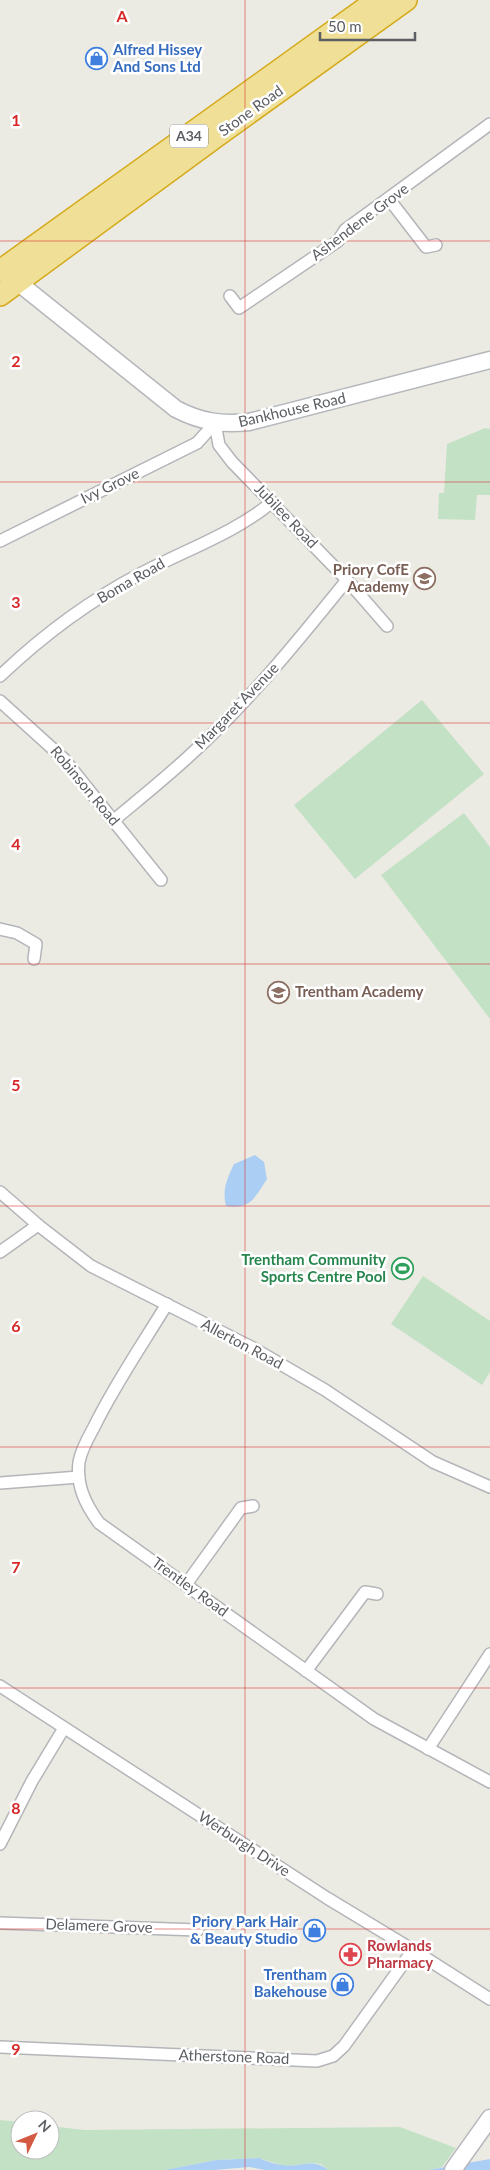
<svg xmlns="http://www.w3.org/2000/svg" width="490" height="2170" viewBox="0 0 490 2170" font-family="Lato,sans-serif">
<rect width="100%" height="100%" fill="#ecebe3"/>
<!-- green -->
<g fill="#c3e1c5">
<path d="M485,428L490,429V495H477L475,520L438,519L439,493H444L447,444Z"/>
<path d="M422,700L484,774L355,879L294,805Z"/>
<path d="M464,813L490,847V1019L381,875Z"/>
<path d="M423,1276L490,1321V1372L482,1385L391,1324Z"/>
<path d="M0,2120L20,2122V2150H50V2126L84,2130L400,2127L456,2148L442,2167L429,2170H328L321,2164L314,2163L284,2166L259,2158L216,2160L165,2170H0Z"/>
</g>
<!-- water -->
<g fill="#abcef4">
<path d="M255,1155L264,1162L267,1179C255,1197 251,1210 226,1206C222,1189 227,1179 234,1164Z"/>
<path d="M259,2158C266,2161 274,2164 282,2165C300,2168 313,2157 328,2170H265L249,2167L214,2170H165L216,2160Z"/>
<path d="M490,2159V2170H429L434,2169Z"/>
</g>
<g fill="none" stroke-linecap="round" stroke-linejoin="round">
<defs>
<g id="street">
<path d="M389,199L426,247L436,245"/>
<path d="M230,296L239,308L338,241L345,230L490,124"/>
<path d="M215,423L219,445L232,462L347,580L387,626"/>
<path d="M0,541L197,443L215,423"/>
<path d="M0,676C42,636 90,600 142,573C183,551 237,532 272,502"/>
<path d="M0,701L64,759L161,880"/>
<path d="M114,820C138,800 163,780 187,758C246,705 297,642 347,580"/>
<path d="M0,929L17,933L36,944L34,959"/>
<path d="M0,1192L38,1225L91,1266L253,1348L325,1390L433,1462L490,1487"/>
<path d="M0,1252L38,1225"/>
<path d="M167,1304C142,1345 115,1384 94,1427C88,1438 81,1450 79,1462C76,1486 86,1505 99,1523L374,1719L490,1782"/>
<path d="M0,1483L79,1477"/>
<path d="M187,1583L241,1508L253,1506"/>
<path d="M306,1671L365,1592L377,1594"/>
<path d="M0,1686L327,1898L413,1950L490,1999"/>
<path d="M428,1749L490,1654"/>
<path d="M0,1844L32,1781L64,1728"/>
<path d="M0,1923L198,1930"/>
<path d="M0,2047L317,2061L333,2056L344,2046L413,1950"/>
</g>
<g id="secondary">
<path d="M10,276L176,409C201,422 222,425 249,422L490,360"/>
<path d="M453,2170L490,2118"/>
</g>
<g id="highway">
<path d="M0,271L377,0"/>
<path d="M0,295L218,135L406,0"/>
</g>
</defs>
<!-- street casing -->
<use href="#street" stroke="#b4b5b9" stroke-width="14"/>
<!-- secondary casing -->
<use href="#secondary" stroke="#b5b7bc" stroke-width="19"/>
<!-- highway casing -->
<use href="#highway" stroke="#d4aa1b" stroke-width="24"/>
<!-- street -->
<use href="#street" stroke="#fff" stroke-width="11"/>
<!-- secondary -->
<use href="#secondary" stroke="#fff" stroke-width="16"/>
<!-- highway -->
<use href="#highway" stroke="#f0e097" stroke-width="21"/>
</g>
<!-- grid -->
<path fill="none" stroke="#d62828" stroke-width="1" stroke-opacity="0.55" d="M245,0V2170M0,241H490M0,482H490M0,723H490M0,964H490M0,1206H490M0,1447H490M0,1688H490M0,1929H490"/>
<!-- icons -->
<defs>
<symbol id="shop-ring" viewBox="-11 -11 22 22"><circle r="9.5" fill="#fff" stroke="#3f7fe0" stroke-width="1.5"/><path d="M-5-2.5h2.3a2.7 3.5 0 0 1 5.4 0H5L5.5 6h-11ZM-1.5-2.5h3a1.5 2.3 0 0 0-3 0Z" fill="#3f7fe0"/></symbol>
<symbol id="school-ring" viewBox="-11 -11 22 22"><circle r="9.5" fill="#fff" stroke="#8d6e63" stroke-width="1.5"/><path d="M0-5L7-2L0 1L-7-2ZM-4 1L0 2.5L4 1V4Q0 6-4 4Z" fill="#8d6e63"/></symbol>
<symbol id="stadium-ring" viewBox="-11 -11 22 22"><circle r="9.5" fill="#fff" stroke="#2e9e5b" stroke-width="1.5"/><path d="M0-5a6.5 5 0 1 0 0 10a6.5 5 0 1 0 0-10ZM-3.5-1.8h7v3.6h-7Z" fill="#2e9e5b"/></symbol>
<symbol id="pharmacy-ring" viewBox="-11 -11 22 22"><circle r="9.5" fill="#fff" stroke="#e0444e" stroke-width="1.5"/><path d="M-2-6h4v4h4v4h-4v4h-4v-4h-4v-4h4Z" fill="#e0444e"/></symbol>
</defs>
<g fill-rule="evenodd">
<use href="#shop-ring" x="84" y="46" width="25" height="25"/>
<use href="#school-ring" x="412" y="566" width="25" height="25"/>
<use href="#school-ring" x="266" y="980" width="25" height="25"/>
<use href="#stadium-ring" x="390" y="1256" width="25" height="25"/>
<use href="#shop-ring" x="302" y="1918" width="25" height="25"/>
<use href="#pharmacy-ring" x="338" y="1942" width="25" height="25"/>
<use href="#shop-ring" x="330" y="1972" width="25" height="25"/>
</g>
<g text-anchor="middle" stroke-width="5" stroke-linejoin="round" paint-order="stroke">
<!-- shield labels -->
<rect fill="#fff" stroke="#8c8e91" stroke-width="1" x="170" y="124.5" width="38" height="23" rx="4"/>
<g font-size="14" font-weight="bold" fill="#5b5e62">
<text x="189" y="141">A34</text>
</g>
<!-- shop labels -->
<g font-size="15" font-weight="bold" fill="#366cbe" stroke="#fff" text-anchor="end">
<text x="113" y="55" text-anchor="start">Alfred Hissey<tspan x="113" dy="17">And Sons Ltd</tspan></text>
<text x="298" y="1927">Priory Park Hair<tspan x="298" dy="17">&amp; Beauty Studio</tspan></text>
<text x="327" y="1980">Trentham<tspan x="327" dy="17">Bakehouse</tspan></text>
</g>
<!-- street labels -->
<g font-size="15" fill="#5b5e62" stroke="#fff">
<text transform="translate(251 111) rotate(-36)" y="5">Stone Road</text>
<text transform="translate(360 222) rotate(-37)" y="5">Ashendene Grove</text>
<text transform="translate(292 410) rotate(-13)" y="5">Bankhouse Road</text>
<text transform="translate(110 486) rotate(-26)" y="5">Ivy Grove</text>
<text transform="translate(286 516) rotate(46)" y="5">Jubilee Road</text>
<text transform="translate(131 581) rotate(-30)" y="5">Boma Road</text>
<text transform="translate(237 706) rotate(-46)" y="5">Margaret Avenue</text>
<text transform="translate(85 786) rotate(50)" y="5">Robinson Road</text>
<text transform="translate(242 1344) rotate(28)" y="5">Allerton Road</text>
<text transform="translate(190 1587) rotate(36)" y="5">Trentley Road</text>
<text transform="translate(244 1844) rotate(33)" y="5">Werburgh Drive</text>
<text transform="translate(99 1926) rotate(2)" y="5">Delamere Grove</text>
<text transform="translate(234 2057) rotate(2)" y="5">Atherstone Road</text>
</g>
<!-- education labels -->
<g font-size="15" font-weight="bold" fill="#785e54" stroke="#fff" text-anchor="end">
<text x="409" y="575">Priory CofE<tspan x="409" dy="17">Academy</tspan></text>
<text x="295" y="997" text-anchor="start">Trentham Academy</text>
</g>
<!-- leisure labels -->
<g font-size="15" font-weight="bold" fill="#27864d" stroke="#fff" text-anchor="end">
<text x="386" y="1265">Trentham Community<tspan x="386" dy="17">Sports Centre Pool</tspan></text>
</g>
<!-- health labels -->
<g font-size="15" font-weight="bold" fill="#be3a42" stroke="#fff" text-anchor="start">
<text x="367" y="1951">Rowlands<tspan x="367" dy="17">Pharmacy</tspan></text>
</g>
</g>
<g font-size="16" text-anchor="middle" font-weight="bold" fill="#d62828" stroke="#fff" stroke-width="5" stroke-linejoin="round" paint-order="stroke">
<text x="122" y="22">A</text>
<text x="16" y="126">1</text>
<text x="16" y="367">2</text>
<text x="16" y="608">3</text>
<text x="16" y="850">4</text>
<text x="16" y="1091">5</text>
<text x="16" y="1332">6</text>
<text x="16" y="1573">7</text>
<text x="16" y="1814">8</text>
<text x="16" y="2055">9</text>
</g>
<!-- north arrow -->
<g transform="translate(35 2135) rotate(47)"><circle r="24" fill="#ffffff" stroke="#bdbfc0"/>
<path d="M0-4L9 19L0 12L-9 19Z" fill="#d45942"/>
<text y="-8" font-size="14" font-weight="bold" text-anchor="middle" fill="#5b5e62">N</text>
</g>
<!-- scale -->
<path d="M320 32v8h95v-8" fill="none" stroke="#5b5e62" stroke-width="2.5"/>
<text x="328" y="32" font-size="15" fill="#5b5e62" stroke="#ffffff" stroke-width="4" paint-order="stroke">50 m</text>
</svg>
